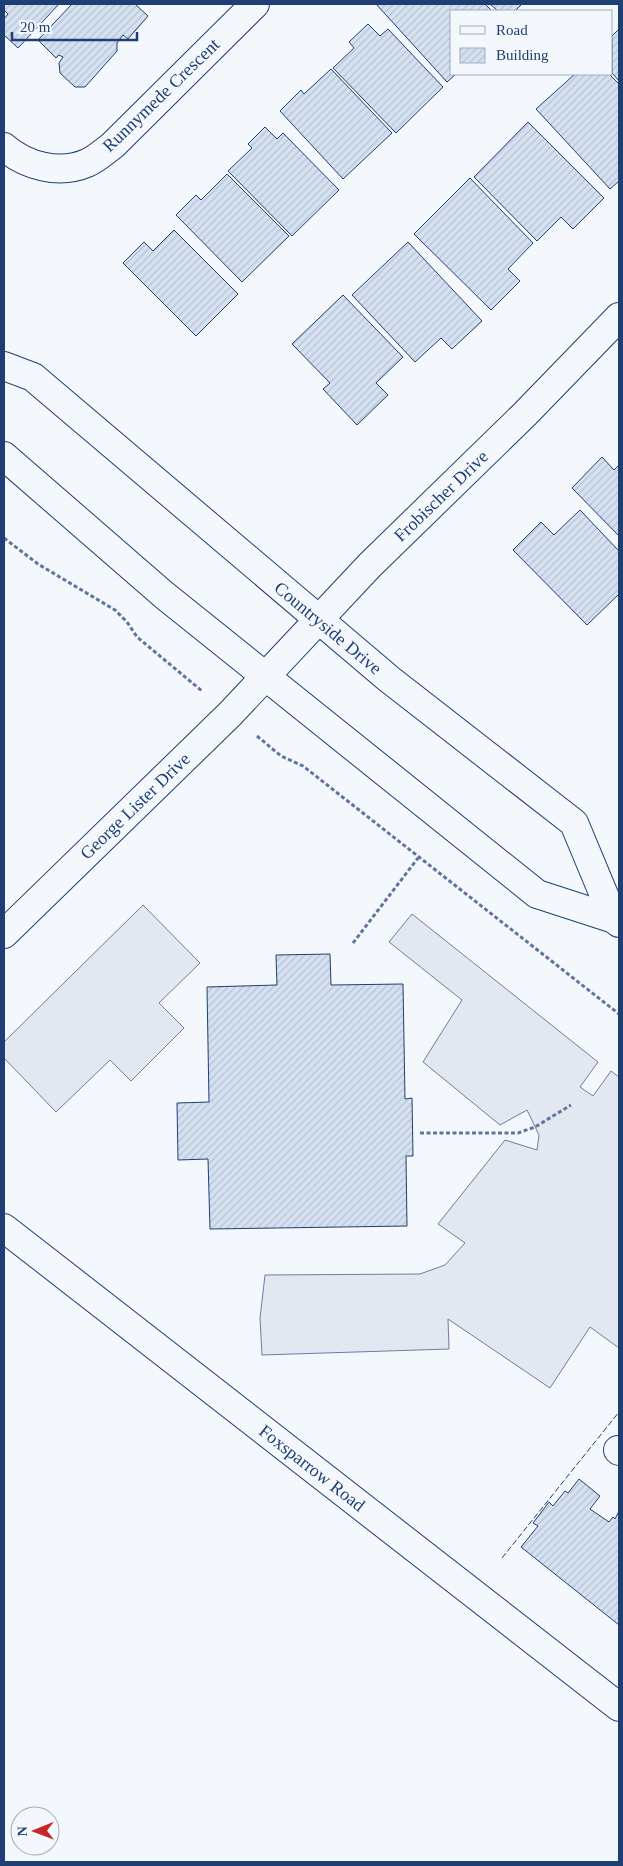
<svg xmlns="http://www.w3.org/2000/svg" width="623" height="1866" viewBox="0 0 623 1866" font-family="'Times New Roman',serif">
<defs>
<pattern id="building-hatch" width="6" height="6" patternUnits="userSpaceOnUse" patternTransform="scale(1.25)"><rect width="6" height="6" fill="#d5e0f0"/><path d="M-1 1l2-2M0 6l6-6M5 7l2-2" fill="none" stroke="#b6c1d1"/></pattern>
</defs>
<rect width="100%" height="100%" fill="#f4f7fb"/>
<!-- parking -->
<g fill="#e3e8f0" stroke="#687fa3">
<path d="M143,905L200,963L159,1003L184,1028L131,1081L110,1060L56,1112L4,1058V1042Z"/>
<path d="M412,914L598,1062L580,1087L593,1096L611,1071L619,1077V1348L590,1327L550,1388L448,1319L449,1349L262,1355L260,1318L265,1275L420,1274L445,1265L465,1243L438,1224L505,1140L537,1150L539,1135L527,1110L500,1125L423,1062L462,1000L389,942Z"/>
</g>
<!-- building -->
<g fill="url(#building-hatch)" stroke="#1d3f73">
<path d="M4,4H59L18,48L4,35V19L8,14L4,10Z"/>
<path d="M72,4H135L148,16L128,39L123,35L117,43V51L85,87H75L60,73L59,63L63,57L59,55L56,58L38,40Z"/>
<path d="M376,4H485L492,11H452V74H456L447,82Z"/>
<path d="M490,4H522L515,11H498Z"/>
<path d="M368,24L380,36L388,29L443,87L396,133L333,68L354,48L349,42Z"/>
<path d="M619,29V81L612,73V36Z"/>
<path d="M331,69L392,133L343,179L280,111L301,90L304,94Z"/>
<path d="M575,74H609L619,84V181L610,189L536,109Z"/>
<path d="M528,122L604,198L573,229L561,217L537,241L474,177Z"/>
<path d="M265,127L277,139L283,133L339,190L292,236L228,171L252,148L248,144Z"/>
<path d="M227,174L289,236L242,282L176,215L196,195L201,200Z"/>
<path d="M470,178L533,243L508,269L520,281L491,310L414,234Z"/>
<path d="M174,230L238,294L196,336L123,263L144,242L153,251Z"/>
<path d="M408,242L482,321L452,349L441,338L415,362L352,295Z"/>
<path d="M343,295L403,357L376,383L388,395L357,425L323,389L330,383L292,344Z"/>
<path d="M602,457L614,470L619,465V536L572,488Z"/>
<path d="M580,510L619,551V594L587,625L513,550L541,522L554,535Z"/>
<path d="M330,954L331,985L403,984L405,1099L412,1098L413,1156H406L407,1226L210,1229L208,1159L178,1160L177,1103L209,1102L207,987L277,985L276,955Z"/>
<path d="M579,1479L600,1496L590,1509L609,1522L613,1517L615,1519L619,1511V1625L521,1547L538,1526L533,1523L549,1502L553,1506L565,1491L568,1493Z"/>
</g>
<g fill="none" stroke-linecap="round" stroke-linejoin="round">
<defs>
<g id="minor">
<path d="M4,147C26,166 59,175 87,163C96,159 105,151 113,145L255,4"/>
<path d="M4,934L230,714L370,565L525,414L619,317"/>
<path d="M4,1228L619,1707"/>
<path d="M618,1450L619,1451"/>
</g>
<g id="major">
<path d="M4,366L33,377L389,679L574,823L614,919"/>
<path d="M4,456L164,595L537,894L614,919L619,923"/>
</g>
</defs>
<!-- minor casing -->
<use href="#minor" stroke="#1d3f73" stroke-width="30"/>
<!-- major casing -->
<use href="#major" stroke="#1d3f73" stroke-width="30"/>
<!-- path -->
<g stroke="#5e769c" stroke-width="3" stroke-dasharray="4 2.5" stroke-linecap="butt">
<path d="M4,538L38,564L115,610L127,622L137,637L202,691"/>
<path d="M257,736L281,756L303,766L619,1014"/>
<path d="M353,943L418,858"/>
<path d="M420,1133H518L535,1127L571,1105"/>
</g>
<!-- minor -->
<use href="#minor" stroke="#f4f7fb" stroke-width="28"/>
<!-- major -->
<use href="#major" stroke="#f4f7fb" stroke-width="28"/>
<!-- fence -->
<path stroke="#1d3f73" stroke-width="1" stroke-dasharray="6 2.5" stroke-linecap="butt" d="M502,1558L619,1412"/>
</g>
<g text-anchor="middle" stroke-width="4" stroke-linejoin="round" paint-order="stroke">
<!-- street labels -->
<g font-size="18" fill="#1d3f73" stroke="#f4f7fb">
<text transform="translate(161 95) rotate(-44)" y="6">Runnymede Crescent</text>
<text transform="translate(441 496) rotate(-44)" y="6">Frobischer Drive</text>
<text transform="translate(328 628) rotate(40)" y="6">Countryside Drive</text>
<text transform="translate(135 806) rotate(-44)" y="6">George Lister Drive</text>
<text transform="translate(312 1468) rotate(38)" y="6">Foxsparrow Road</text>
</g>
</g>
<!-- border -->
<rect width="623" height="1866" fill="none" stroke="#1d3f73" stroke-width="10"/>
<!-- legend -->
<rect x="450" y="10" width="162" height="65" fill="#f4f7fb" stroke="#9eadc5"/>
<rect x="460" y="26" width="25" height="8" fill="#f4f7fb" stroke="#9eadc5"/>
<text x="496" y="35" font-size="15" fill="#1d3f73">Road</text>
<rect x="460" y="48" width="25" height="15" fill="url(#building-hatch)" stroke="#9eadc5"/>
<text x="496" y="60" font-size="15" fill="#1d3f73">Building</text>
<!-- north arrow -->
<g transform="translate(35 1831) rotate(269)"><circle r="24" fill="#f4f7fb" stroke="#9eadc5"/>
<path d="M0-4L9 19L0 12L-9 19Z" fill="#c62828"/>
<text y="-8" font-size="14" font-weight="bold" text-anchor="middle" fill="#1d3f73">N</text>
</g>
<!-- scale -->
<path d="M12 32v8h125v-8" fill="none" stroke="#1d3f73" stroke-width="2.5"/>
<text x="20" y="32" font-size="15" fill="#1d3f73" stroke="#f4f7fb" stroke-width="4" paint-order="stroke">20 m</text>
</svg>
